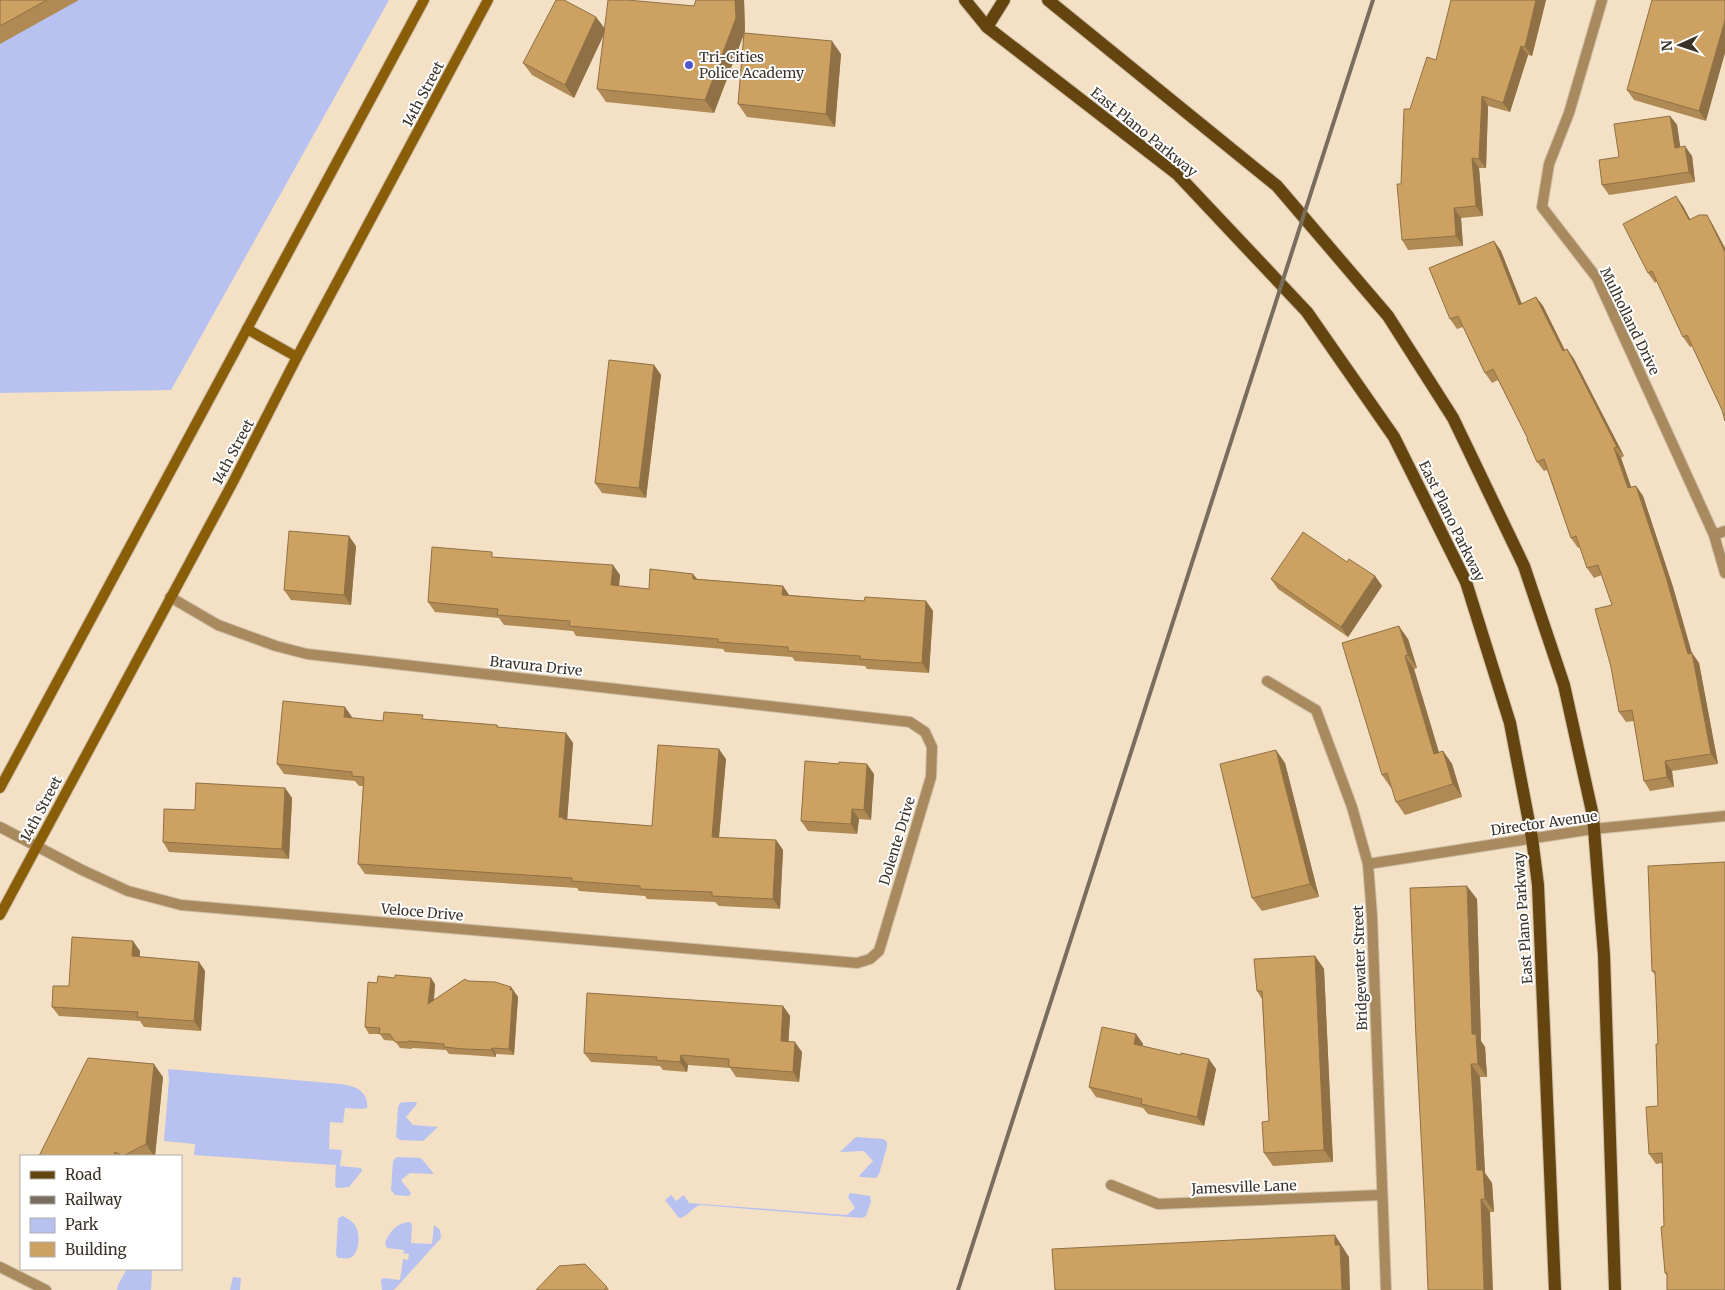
<svg xmlns="http://www.w3.org/2000/svg" width="1725" height="1290" viewBox="0 0 1725 1290" font-family="Merriweather,serif">
<rect width="100%" height="100%" fill="#f3e0c5"/>
<!-- green -->
<g fill="#b8c2f1">
<path d="M0,0H389L171,390L0,393Z"/>
<path d="M168,1069L341,1084C355,1086 369,1091 367,1108L362,1109L345,1108L343,1123L330,1122L329,1149L342,1150L340,1166L361,1168L362,1171L349,1187L337,1188L335,1186L336,1165L194,1155L195,1144L164,1141L169,1080Z"/>
<path d="M404,1102H416L417,1104L406,1117L413,1125L438,1127L423,1141L400,1140L396,1137L398,1107L400,1103Z"/>
<path d="M856,1137L883,1139L887,1142V1147L879,1174L876,1178L861,1177L859,1176L873,1161L864,1151L840,1152Z"/>
<path d="M397,1157L421,1158L434,1174L410,1173L401,1180L411,1193L409,1196L395,1195L391,1190L393,1161Z"/>
<path d="M850,1193L870,1196L871,1201L866,1216L862,1218L700,1205C691,1208 688,1217 679,1218L665,1200L671,1195L676,1201L684,1195L689,1203L847,1215L855,1208L848,1197Z"/>
<path d="M343,1216C349,1219 355,1223 357,1229C360,1237 359,1254 350,1258C346,1259 342,1258 338,1258L336,1255L338,1218Z"/>
<path d="M409,1222L412,1224L411,1243L432,1244L434,1225L440,1230L441,1238L396,1288L393,1290H382L381,1280L383,1278L400,1280L403,1259L408,1260L409,1254L403,1253L404,1250L387,1248L385,1243C390,1231 397,1223 409,1222Z"/>
<path d="M127,1269H148L152,1270L151,1290H117L118,1285Z"/>
<path d="M233,1277L241,1278L240,1290H230Z"/>
</g>
<g fill="none" stroke-linecap="round" stroke-linejoin="round">
<defs>
<g id="minor">
<path d="M1602,0L1569,113L1549,164L1542,207L1597,278L1714,535L1725,573"/>
<path d="M1714,535L1725,531"/>
<path d="M1267,681L1316,710L1352,807L1368,864L1372,916L1386,1290"/>
<path d="M0,827L82,870L128,891L181,905L857,963L870,959L879,951L931,777L932,747L925,732L910,722L307,654L276,646L218,625L170,597"/>
<path d="M1368,864L1593,829L1725,816"/>
<path d="M1111,1185L1158,1204L1381,1195"/>
<path d="M0,1267L46,1290"/>
</g>
<g id="secondary">
<path d="M247,329L297,357"/>
<path d="M0,788L424,0"/>
<path d="M0,915L233,482L297,357L488,0"/>
</g>
<g id="primary">
<path d="M965,0L987,27L1177,174L1307,312L1394,437L1466,582L1510,723L1532,838L1538,885L1555,1290"/>
<path d="M1048,0L1277,186L1388,316L1453,418L1524,566L1564,685L1593,816L1604,955L1615,1290"/>
<path d="M987,27L1004,0"/>
</g>
</defs>
<!-- minor casing -->
<use href="#minor" stroke="#cebda6" stroke-width="12"/>
<!-- secondary casing -->
<use href="#secondary" stroke="#cebda6" stroke-width="12"/>
<!-- primary casing -->
<use href="#primary" stroke="#cebda6" stroke-width="14"/>
<!-- minor -->
<use href="#minor" stroke="#a88a5e" stroke-width="10"/>
<!-- secondary -->
<use href="#secondary" stroke="#8a5e08" stroke-width="10"/>
<!-- primary -->
<use href="#primary" stroke="#65450f" stroke-width="12"/>
<!-- rail -->
<path stroke="#796e5e" stroke-width="4" d="M958,1290L1373,0"/>
</g>
<!-- wall -->
<g fill="#af8a54">
<path d="M0,0H79L0,44Z"/>
<path d="M696,0H744L745,31L744,33L841,54L835,127L747,117L738,104L744,34L714,113L606,102L597,89L604,34L574,98L532,75L523,63L604,28L694,6Z"/>
<path d="M1451,0H1546L1532,56L1528,55L1510,112L1488,106L1486,168H1479L1483,216L1461,218L1463,246L1408,250L1402,240L1401,184L1436,60Z"/>
<path d="M1652,0L1706,121L1634,100L1627,90Z"/>
<path d="M1670,116L1677,125L1680,147L1692,156L1695,182L1609,195L1602,185L1619,157Z"/>
<path d="M1683,206L1690,220L1713,225L1722,410L1692,346L1690,347L1683,337L1657,281L1655,283L1648,273Z"/>
<path d="M1494,241L1501,251L1522,304L1536,297L1543,306L1565,350L1567,349L1574,359L1624,456L1621,458L1631,487L1636,486L1643,496L1673,587L1692,653L1699,663L1718,764L1672,771L1674,787L1650,791L1644,781L1634,721L1626,722L1619,712L1612,605L1602,575L1594,578L1587,568L1580,547L1578,548L1571,538L1547,470L1544,471L1537,462L1528,439L1498,380L1492,383L1485,373L1463,327L1457,329L1450,319Z"/>
<path d="M654,365L661,375L646,498L602,493L595,483Z"/>
<path d="M356,546L351,605L291,600L284,590Z"/>
<path d="M495,557L620,575L619,586L649,589L693,574L697,579L783,586L789,595L864,601H926L933,611L929,673L867,669L865,666L795,661L792,657L725,652L723,649L576,636L573,631L504,625L499,618L435,612L428,602Z"/>
<path d="M1347,562L1375,576L1382,586L1348,637L1278,589L1271,579Z"/>
<path d="M1408,639L1417,668L1414,669L1439,752L1443,751L1452,764L1462,797L1405,815L1396,802L1392,788H1391L1382,775Z"/>
<path d="M352,717V718L383,721L426,719L497,725L499,728L566,733L573,743L567,819L652,826L726,759L719,838L776,840L783,850L780,909L719,906L715,902L647,899L645,896L579,891L577,888L365,874L358,864L363,786H359L355,781L284,774L277,764Z"/>
<path d="M1285,763L1319,897L1262,911L1252,898Z"/>
<path d="M874,774L871,820L859,819L857,834L808,831L801,821Z"/>
<path d="M285,788L292,798L289,859L169,852L163,842L195,810Z"/>
<path d="M1725,862L1667,1276L1665,1273L1664,1226L1662,1163L1656,1164L1649,1154L1658,1106V1044L1656,976L1652,971Z"/>
<path d="M1477,899L1481,1041L1485,1047L1487,1077H1480L1485,1173L1492,1183L1494,1212H1490L1428,1290Z"/>
<path d="M140,951L139,957L199,962L205,971L201,1031L144,1027L140,1021L59,1016L52,1007L69,986Z"/>
<path d="M1315,956L1324,969L1333,1162L1273,1166L1264,1153L1269,1121L1262,999L1257,991Z"/>
<path d="M468,981L511,987L518,997L514,1055L496,1054V1057L469,1055L449,1054L446,1050L413,1048L411,1049L400,1048L395,1041L384,1040L380,1034H369L365,1027L435,984L434,1000Z"/>
<path d="M783,1006L790,1016L788,1042L802,1052L799,1082L736,1077L730,1068L688,1065L687,1072L663,1070L660,1066L591,1062L584,1053Z"/>
<path d="M1136,1034L1143,1044L1142,1046L1216,1069L1204,1126L1148,1114L1143,1108L1096,1097L1089,1087Z"/>
<path d="M163,1077L155,1156H39Z"/>
<path d="M607,1287L609,1290H536Z"/>
</g>
<!-- shaded-wall -->
<g fill="#8f7145">
<path d="M735,0H744L745,31L714,113L705,100Z"/>
<path d="M1536,0H1546L1532,56L1525,47Z"/>
<path d="M596,17L606,30L574,98L565,85Z"/>
<path d="M1725,20V53L1706,121L1699,111Z"/>
<path d="M832,41L841,54L835,127L826,114Z"/>
<path d="M1521,46L1528,55L1510,112L1503,103Z"/>
<path d="M1482,96L1488,106L1486,168L1479,159Z"/>
<path d="M1670,116L1677,125L1682,158L1675,148Z"/>
<path d="M1685,146L1692,156L1695,182L1689,172Z"/>
<path d="M1472,158L1479,168L1483,216L1476,206Z"/>
<path d="M1676,196L1683,206L1696,230L1689,220Z"/>
<path d="M1454,208L1461,218L1463,246L1456,236Z"/>
<path d="M1707,215L1713,225L1725,248V252Z"/>
<path d="M1494,241L1501,251L1526,315L1519,305Z"/>
<path d="M1536,297L1543,306L1570,361L1563,351Z"/>
<path d="M1567,349L1574,359L1624,456L1617,447Z"/>
<path d="M654,365L661,375L646,498L639,488Z"/>
<path d="M1614,448L1621,458L1635,498L1628,488Z"/>
<path d="M1636,486L1643,496L1673,587L1693,658L1692,653L1699,663L1718,764L1711,754L1688,654Z"/>
<path d="M349,536L356,546L351,605L344,595Z"/>
<path d="M613,565L620,575L618,595L611,585Z"/>
<path d="M693,574L700,583L693,579Z"/>
<path d="M1375,576L1382,586L1348,637L1341,627Z"/>
<path d="M783,586L789,595H782Z"/>
<path d="M926,601L933,611L929,673L922,663Z"/>
<path d="M1399,626L1408,639L1417,668L1408,655Z"/>
<path d="M1405,656L1414,669L1443,767L1434,754Z"/>
<path d="M345,707L352,717L351,727L344,717Z"/>
<path d="M566,733L573,743L567,822L559,817Z"/>
<path d="M719,749L726,759L718,847L712,837Z"/>
<path d="M1276,750L1285,763L1319,897L1310,884Z"/>
<path d="M1443,751L1452,764L1462,797L1453,784Z"/>
<path d="M1665,761L1672,771L1674,787L1667,777Z"/>
<path d="M867,764L874,774L871,820L864,810Z"/>
<path d="M285,788L292,798L289,859L282,849Z"/>
<path d="M852,809L859,819L857,834L851,824Z"/>
<path d="M776,840L783,850L780,909L773,899Z"/>
<path d="M1467,886L1477,899L1481,1041L1485,1047L1487,1077L1478,1064L1472,1034Z"/>
<path d="M133,941L140,951L139,966L132,956Z"/>
<path d="M1315,956L1324,969L1333,1162L1324,1150Z"/>
<path d="M199,962L205,971L201,1031L194,1021Z"/>
<path d="M431,978L435,984L433,1010L428,1004Z"/>
<path d="M511,987L518,997L514,1055L509,1049Z"/>
<path d="M783,1006L790,1016L788,1051L781,1041Z"/>
<path d="M1136,1034L1143,1044L1141,1054L1134,1044Z"/>
<path d="M795,1042L802,1052L799,1082L793,1072Z"/>
<path d="M492,1048L496,1054V1057L491,1050Z"/>
<path d="M681,1055L688,1065L687,1072L680,1062Z"/>
<path d="M1209,1059L1216,1069L1204,1126L1197,1117Z"/>
<path d="M154,1064L163,1077L155,1156H154L146,1144Z"/>
<path d="M1471,1064L1480,1077L1485,1173L1492,1183L1494,1212L1485,1199L1477,1170Z"/>
<path d="M1481,1199L1490,1212L1493,1290H1484Z"/>
<path d="M1335,1235L1349,1257L1350,1290H1342L1335,1245Z"/>
</g>
<!-- building -->
<g fill="#cca162" stroke="#8f7145">
<path d="M0,0H47L0,26Z"/>
<path d="M556,0H564L596,17L565,85L523,63Z"/>
<path d="M608,0H627L694,6L696,0H735L736,18L705,100L597,89Z"/>
<path d="M1451,0H1536L1525,47L1521,46L1503,103L1482,96L1479,159L1472,158L1476,206L1454,208L1456,236L1402,240L1397,184H1401L1404,109H1410L1427,57L1436,60Z"/>
<path d="M1652,0H1725V20L1699,111L1627,90Z"/>
<path d="M744,33L832,41L826,114L738,104Z"/>
<path d="M1670,116L1675,148L1685,146L1689,172L1602,185L1599,160L1619,157L1614,124Z"/>
<path d="M1676,196L1689,220L1699,215H1707L1725,252V421L1722,410L1687,335L1683,337L1652,271L1648,273L1623,224Z"/>
<path d="M1494,241L1519,305L1536,297L1563,351L1567,349L1617,447L1614,448L1628,488L1636,486L1666,577L1688,654L1692,653L1711,754L1665,761L1667,777L1644,781L1632,710L1619,712L1611,667L1595,609L1612,605L1598,565L1587,568L1576,536L1571,538L1544,459L1537,462L1527,439H1528L1493,369L1485,373L1458,316L1450,319L1429,268Z"/>
<path d="M609,360L654,365L639,488L595,483Z"/>
<path d="M289,531L349,536L344,595L284,590Z"/>
<path d="M1303,532L1347,562L1349,559L1375,576L1341,627L1271,579Z"/>
<path d="M432,547L492,552V557L613,565L611,585L649,589L650,569L693,574V579L783,586L782,595L864,601L865,597L926,601L922,663L860,659V656L788,651V647L718,642V639L569,626L570,621L497,615L498,609L428,602Z"/>
<path d="M1399,626L1408,655L1405,656L1434,754L1443,751L1453,784L1396,802L1387,773L1382,775L1342,643Z"/>
<path d="M283,701L345,707L344,717L383,721L384,712L423,715L422,719L497,725V727L566,733L559,817H563V819L652,826L658,745L719,749L712,837L776,840L773,899L712,896V892L640,889V886L572,881V878L358,864L364,777L352,776V772L277,764Z"/>
<path d="M1276,750L1310,884L1252,898L1220,764Z"/>
<path d="M805,761L839,764V762L867,764L864,810L852,809L851,824L801,821Z"/>
<path d="M196,783L285,788L282,849L163,842L164,809L195,810Z"/>
<path d="M1725,862V1290H1667V1273H1665L1661,1227L1664,1226L1662,1153L1649,1154L1646,1107L1658,1106L1656,1044H1658L1655,971H1652L1648,866Z"/>
<path d="M1467,886L1472,1034H1476L1478,1064H1471L1477,1170H1483L1485,1199H1481L1484,1290H1428L1425,1212L1416,1038L1410,888Z"/>
<path d="M72,937L133,941L132,956L199,962L194,1021L137,1017L138,1012L52,1007L53,986H69Z"/>
<path d="M1315,956L1324,1150L1264,1153L1262,1122L1269,1121L1262,991H1257L1254,959Z"/>
<path d="M395,975L431,978L428,1004L465,979L468,981L495,982L511,987L510,990H513L509,1049L492,1048L491,1050L464,1049L444,1047V1044L409,1041L407,1042H395L390,1034H379L380,1028L365,1027L368,982L377,983L378,976L395,978Z"/>
<path d="M587,993L783,1006L781,1041L795,1042L793,1072L729,1067V1059L681,1055L680,1062L656,1060L657,1057L584,1053Z"/>
<path d="M1102,1027L1136,1034L1134,1044L1181,1055V1053L1209,1059L1197,1117L1141,1104L1142,1099L1089,1087Z"/>
<path d="M88,1058L154,1064L146,1144L123,1156L115,1152L113,1156H39Z"/>
<path d="M1335,1235V1245H1340L1342,1290H1055L1052,1249Z"/>
<path d="M585,1264L607,1287L604,1290H536L559,1266Z"/>
</g>
<!-- markers -->
<circle fill="#4f57cd" stroke="#fff" stroke-width="2" cx="689" cy="65" r="5"/>
<g text-anchor="middle" stroke-width="4" stroke-linejoin="round" paint-order="stroke">
<!-- poi labels -->
<g font-size="14" fill="#3a3328" stroke="#fff" text-anchor="start">
<text x="699" y="62">Tri-Cities<tspan x="699" dy="16">Police Academy</tspan></text>
</g>
<!-- street labels -->
<g font-size="14" fill="#3a3328" stroke="#fff">
<text transform="translate(423 94) rotate(-62)" y="5">14th Street</text>
<text transform="translate(1144 132) rotate(39)" y="5">East Plano Parkway</text>
<text transform="translate(1630 321) rotate(64)" y="5">Mulholland Drive</text>
<text transform="translate(233 452) rotate(-62)" y="5">14th Street</text>
<text transform="translate(1452 521) rotate(64)" y="5">East Plano Parkway</text>
<text transform="translate(536 666) rotate(6)" y="5">Bravura Drive</text>
<text transform="translate(41 809) rotate(-62)" y="5">14th Street</text>
<text transform="translate(1544 823) rotate(-8)" y="5">Director Avenue</text>
<text transform="translate(897 841) rotate(-73)" y="5">Dolente Drive</text>
<text transform="translate(422 912) rotate(5)" y="5">Veloce Drive</text>
<text transform="translate(1523 918) rotate(-94)" y="5">East Plano Parkway</text>
<text transform="translate(1360 968) rotate(-92)" y="5">Bridgewater Street</text>
<text transform="translate(1244 1187) rotate(-2)" y="5">Jamesville Lane</text>
</g>
</g>
<!-- legend -->
<rect x="20" y="1155" width="162" height="115" fill="#ffffff" stroke="#b0ada9"/>
<rect x="30" y="1171" width="25" height="8" fill="#65450f" stroke="#b0ada9"/>
<text x="65" y="1180" font-size="15" fill="#3a3328">Road</text>
<rect x="30" y="1196" width="25" height="8" fill="#796e5e" stroke="#b0ada9"/>
<text x="65" y="1205" font-size="15" fill="#3a3328">Railway</text>
<rect x="30" y="1218" width="25" height="15" fill="#b8c2f1" stroke="#b0ada9"/>
<text x="65" y="1230" font-size="15" fill="#3a3328">Park</text>
<rect x="30" y="1242" width="25" height="15" fill="#cca162" stroke="#b0ada9"/>
<text x="65" y="1255" font-size="15" fill="#3a3328">Building</text>
<!-- north arrow -->
<g transform="translate(1680 45) rotate(267)" stroke="#ffffff" stroke-width="4" paint-order="stroke">
<path d="M0-4L9 19L0 12L-9 19Z" fill="#3a3328"/>
<text y="-8" font-size="14" font-weight="bold" text-anchor="middle" fill="#3a3328">N</text>
</g>
</svg>
